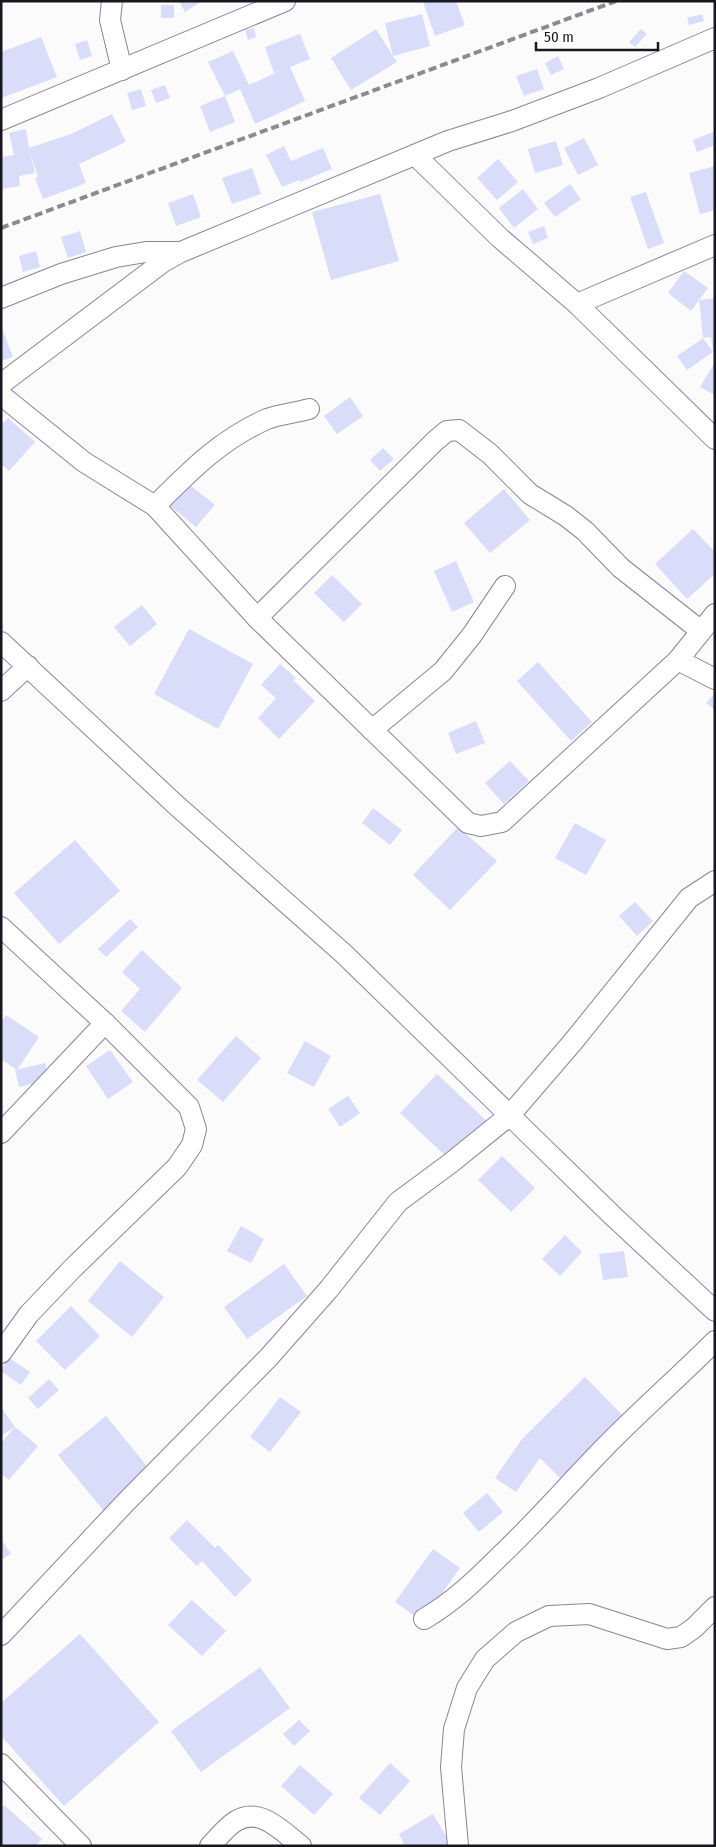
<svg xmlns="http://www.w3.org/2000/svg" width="716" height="1847" viewBox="0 0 716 1847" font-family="'Fira Sans Condensed',sans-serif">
<rect width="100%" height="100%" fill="#fbfbfb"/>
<!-- building -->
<g fill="#daddf9">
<path d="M179,1H202L185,12Z"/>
<path d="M425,1H456L465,25L435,36L423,2Z"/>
<rect x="161" y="5" width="13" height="13"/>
<path d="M422,14L430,46L393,56L397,62L351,90L331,58L376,29L393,56L385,23Z"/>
<path d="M702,14L704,21L689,25L687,18Z"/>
<path d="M254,28L256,37L248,40L245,30Z"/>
<path d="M641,29L647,34L635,47L629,42Z"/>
<path d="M300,34L310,59L290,67L305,101L255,124L240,89L225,96L208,62L233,51L249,85L284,69L274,73L265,47Z"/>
<path d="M41,37L57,77L1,98V52Z"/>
<path d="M87,40L92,56L80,60L75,44Z"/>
<path d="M558,56L564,69L551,75L545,63Z"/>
<path d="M537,69L544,89L524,96L516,76Z"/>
<path d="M165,85L170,98L156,103L151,90Z"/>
<path d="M141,89L146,106L132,110L127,93Z"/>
<path d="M225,96L235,122L210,132L200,106Z"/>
<path d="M112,114L126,142L79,164L86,183L43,199L35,178L38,177L30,152L35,173L19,176L20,186L1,189V157L14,155L9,133L26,129L29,148L71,134Z"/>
<path d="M713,132L715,145L697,152L693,140Z"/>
<path d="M584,138L598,165L578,175L564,148Z"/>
<path d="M556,141L563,165L535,173L528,149Z"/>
<path d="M284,146L291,161L323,148L332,169L300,182L299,180L282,187L266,155Z"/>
<path d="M498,159L518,182L497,200L477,178Z"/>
<path d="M715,166V210L700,214L689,173Z"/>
<path d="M252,168L261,194L232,204L222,178Z"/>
<path d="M570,184L581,199L555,217L544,203Z"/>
<path d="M523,189L538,209L514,228L499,208Z"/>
<path d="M646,192L664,243L648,249L630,197Z"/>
<path d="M193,194L201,217L176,226L168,203Z"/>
<path d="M380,194L399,261L331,280L312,212Z"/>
<path d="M544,226L548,238L533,244L528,232Z"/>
<path d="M80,231L86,252L68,258L61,237Z"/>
<path d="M36,251L40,267L23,272L19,256Z"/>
<path d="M684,271L708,288L699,300L715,298V352H713L711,337L703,338L699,300L691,311L668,293Z"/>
<path d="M1,326L13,357L1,361Z"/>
<path d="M703,338L713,352L687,370L677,356Z"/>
<path d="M715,362V395L700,387Z"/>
<path d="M350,397L363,416L337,434L324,416Z"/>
<path d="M8,418L35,442L9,471L1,464V425Z"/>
<path d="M383,448L394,459L380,471L370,460Z"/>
<path d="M186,482L215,505L196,527L168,504Z"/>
<path d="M504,489L530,520L490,553L464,523Z"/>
<path d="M693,529L715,552V574L687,599L655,564Z"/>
<path d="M456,561L474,602L452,612L434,571Z"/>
<path d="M332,575L362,604L344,622L314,593Z"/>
<path d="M142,605L157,624L130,646L114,627Z"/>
<path d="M189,629L253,664L218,729L154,694Z"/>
<path d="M538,662L592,722L571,741L517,681Z"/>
<path d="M280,664L296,678L293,680L315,701L279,739L258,718L276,698L261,685Z"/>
<path d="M715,693V710L706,703Z"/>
<path d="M476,721L485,743L456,754L448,733Z"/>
<path d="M510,761L529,781L504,804L485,783Z"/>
<path d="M373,808L402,830L390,845L362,823Z"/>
<path d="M575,823L606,840L586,875L555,858Z"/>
<path d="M458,827L497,861L450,910L413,875Z"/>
<path d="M75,840L120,891L59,944L14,893Z"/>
<path d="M635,902L653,921L637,936L619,916Z"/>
<path d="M130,919L138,927L106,957L98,949Z"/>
<path d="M142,950L182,988L145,1032L121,1011L140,989L122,972Z"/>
<path d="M6,1015L39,1037L17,1070L1,1059V1022Z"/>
<path d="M236,1036L261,1058L223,1102L197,1080Z"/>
<path d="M305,1041L331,1056L314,1087L287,1073Z"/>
<path d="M110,1050L133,1082L108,1099L86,1066Z"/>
<path d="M45,1063L49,1080L19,1087L15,1070Z"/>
<path d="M437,1074L489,1123L452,1162L400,1113Z"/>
<path d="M348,1096L360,1113L340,1127L328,1109Z"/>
<path d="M502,1156L535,1188L511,1212L478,1180Z"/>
<path d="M241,1226L264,1239L251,1263L227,1251Z"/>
<path d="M565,1235L582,1252L560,1276L542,1259Z"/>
<path d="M624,1251L628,1277L603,1280L599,1254Z"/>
<path d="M120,1261L164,1297L132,1337L88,1301Z"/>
<path d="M284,1264L307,1296L247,1339L224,1307Z"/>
<path d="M71,1306L100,1336L65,1370L36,1341Z"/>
<path d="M9,1358L30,1372L21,1385L1,1371V1369Z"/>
<path d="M585,1377L635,1428L572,1490L540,1458L516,1492L495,1478L522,1439Z"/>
<path d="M49,1379L59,1390L38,1409L28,1398Z"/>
<path d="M280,1397L301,1412L270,1452L250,1437Z"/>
<path d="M1,1407L15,1427L1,1436Z"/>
<path d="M106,1416L156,1477L108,1516L58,1455Z"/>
<path d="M15,1427L38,1446L9,1480L1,1474V1443Z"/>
<path d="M487,1493L503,1512L479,1532L463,1513Z"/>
<path d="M187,1520L215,1548L218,1545L252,1580L235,1597L202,1561L197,1566L169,1538Z"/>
<path d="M1,1539L11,1554L1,1560Z"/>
<path d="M433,1549L460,1568L422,1621L395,1602Z"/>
<path d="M192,1600L226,1631L202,1656L168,1625Z"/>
<path d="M80,1634L159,1722L64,1806L1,1736V1703Z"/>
<path d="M260,1667L290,1708L201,1772L171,1731Z"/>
<path d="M299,1720L310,1731L294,1746L283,1734Z"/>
<path d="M390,1763L410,1781L380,1815L359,1798Z"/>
<path d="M300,1765L333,1794L314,1815L281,1786Z"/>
<path d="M4,1805L42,1839L36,1846H1V1808Z"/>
<path d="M433,1814L450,1843L445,1846H405L399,1834Z"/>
</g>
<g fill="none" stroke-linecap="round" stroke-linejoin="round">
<defs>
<g id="minor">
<path d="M112,1L110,20L122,70"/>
<path d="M1,120L285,1"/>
<path d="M415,155L500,238L577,304L715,439"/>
<path d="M1,298L61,274L116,257L146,252H179"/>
<path d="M577,304L715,245"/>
<path d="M1,384L163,262L181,252L448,141L512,121L599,88L715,38"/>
<path d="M1,395L84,462L155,506L257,618L468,823L481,826L502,822L678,660L715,614"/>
<path d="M155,506C190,471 221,439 267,419C280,414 295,413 309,409"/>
<path d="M257,618L435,441L447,431L459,430L490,454L530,494L566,516L585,531L621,568L701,631"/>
<path d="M1,642L176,805L344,954L614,1217L715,1311"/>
<path d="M678,660L715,679"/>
<path d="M1,691L28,666"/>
<path d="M372,730L443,671L472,635L505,586"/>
<path d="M1,927L105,1023L189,1107L196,1129L192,1145L177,1167L73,1268L29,1314L1,1353"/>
<path d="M1,1133L105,1023"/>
<path d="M424,1619C453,1602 476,1580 500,1556C536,1522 568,1485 603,1449C639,1412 678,1378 715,1341"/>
<path d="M1,1635L126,1502L269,1357L329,1289L398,1202L452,1162L510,1115L572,1043L689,898L715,881"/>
<path d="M1,1764L81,1846"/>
<path d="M210,1846C218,1838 226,1827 236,1821C260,1806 283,1832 301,1846"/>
<path d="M458,1846L451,1767L454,1729L467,1688L485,1659L516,1632L549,1616L589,1614L667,1639L681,1637L694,1628L715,1607"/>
</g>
</defs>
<!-- minor casing -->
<use href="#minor" stroke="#8c839c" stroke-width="22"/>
<!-- minor -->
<use href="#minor" stroke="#fff" stroke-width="20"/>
<!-- rail -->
<path stroke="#8b8a8e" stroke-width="4" stroke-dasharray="8 4" stroke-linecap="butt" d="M1,228L616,1"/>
</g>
<!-- border -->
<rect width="716" height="1847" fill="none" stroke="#19161f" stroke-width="5"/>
<!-- scale -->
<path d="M536 42v8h122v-8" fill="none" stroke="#19161f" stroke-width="2.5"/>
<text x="544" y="42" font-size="15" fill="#19161f" stroke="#ffffff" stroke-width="4" paint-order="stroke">50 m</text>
</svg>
